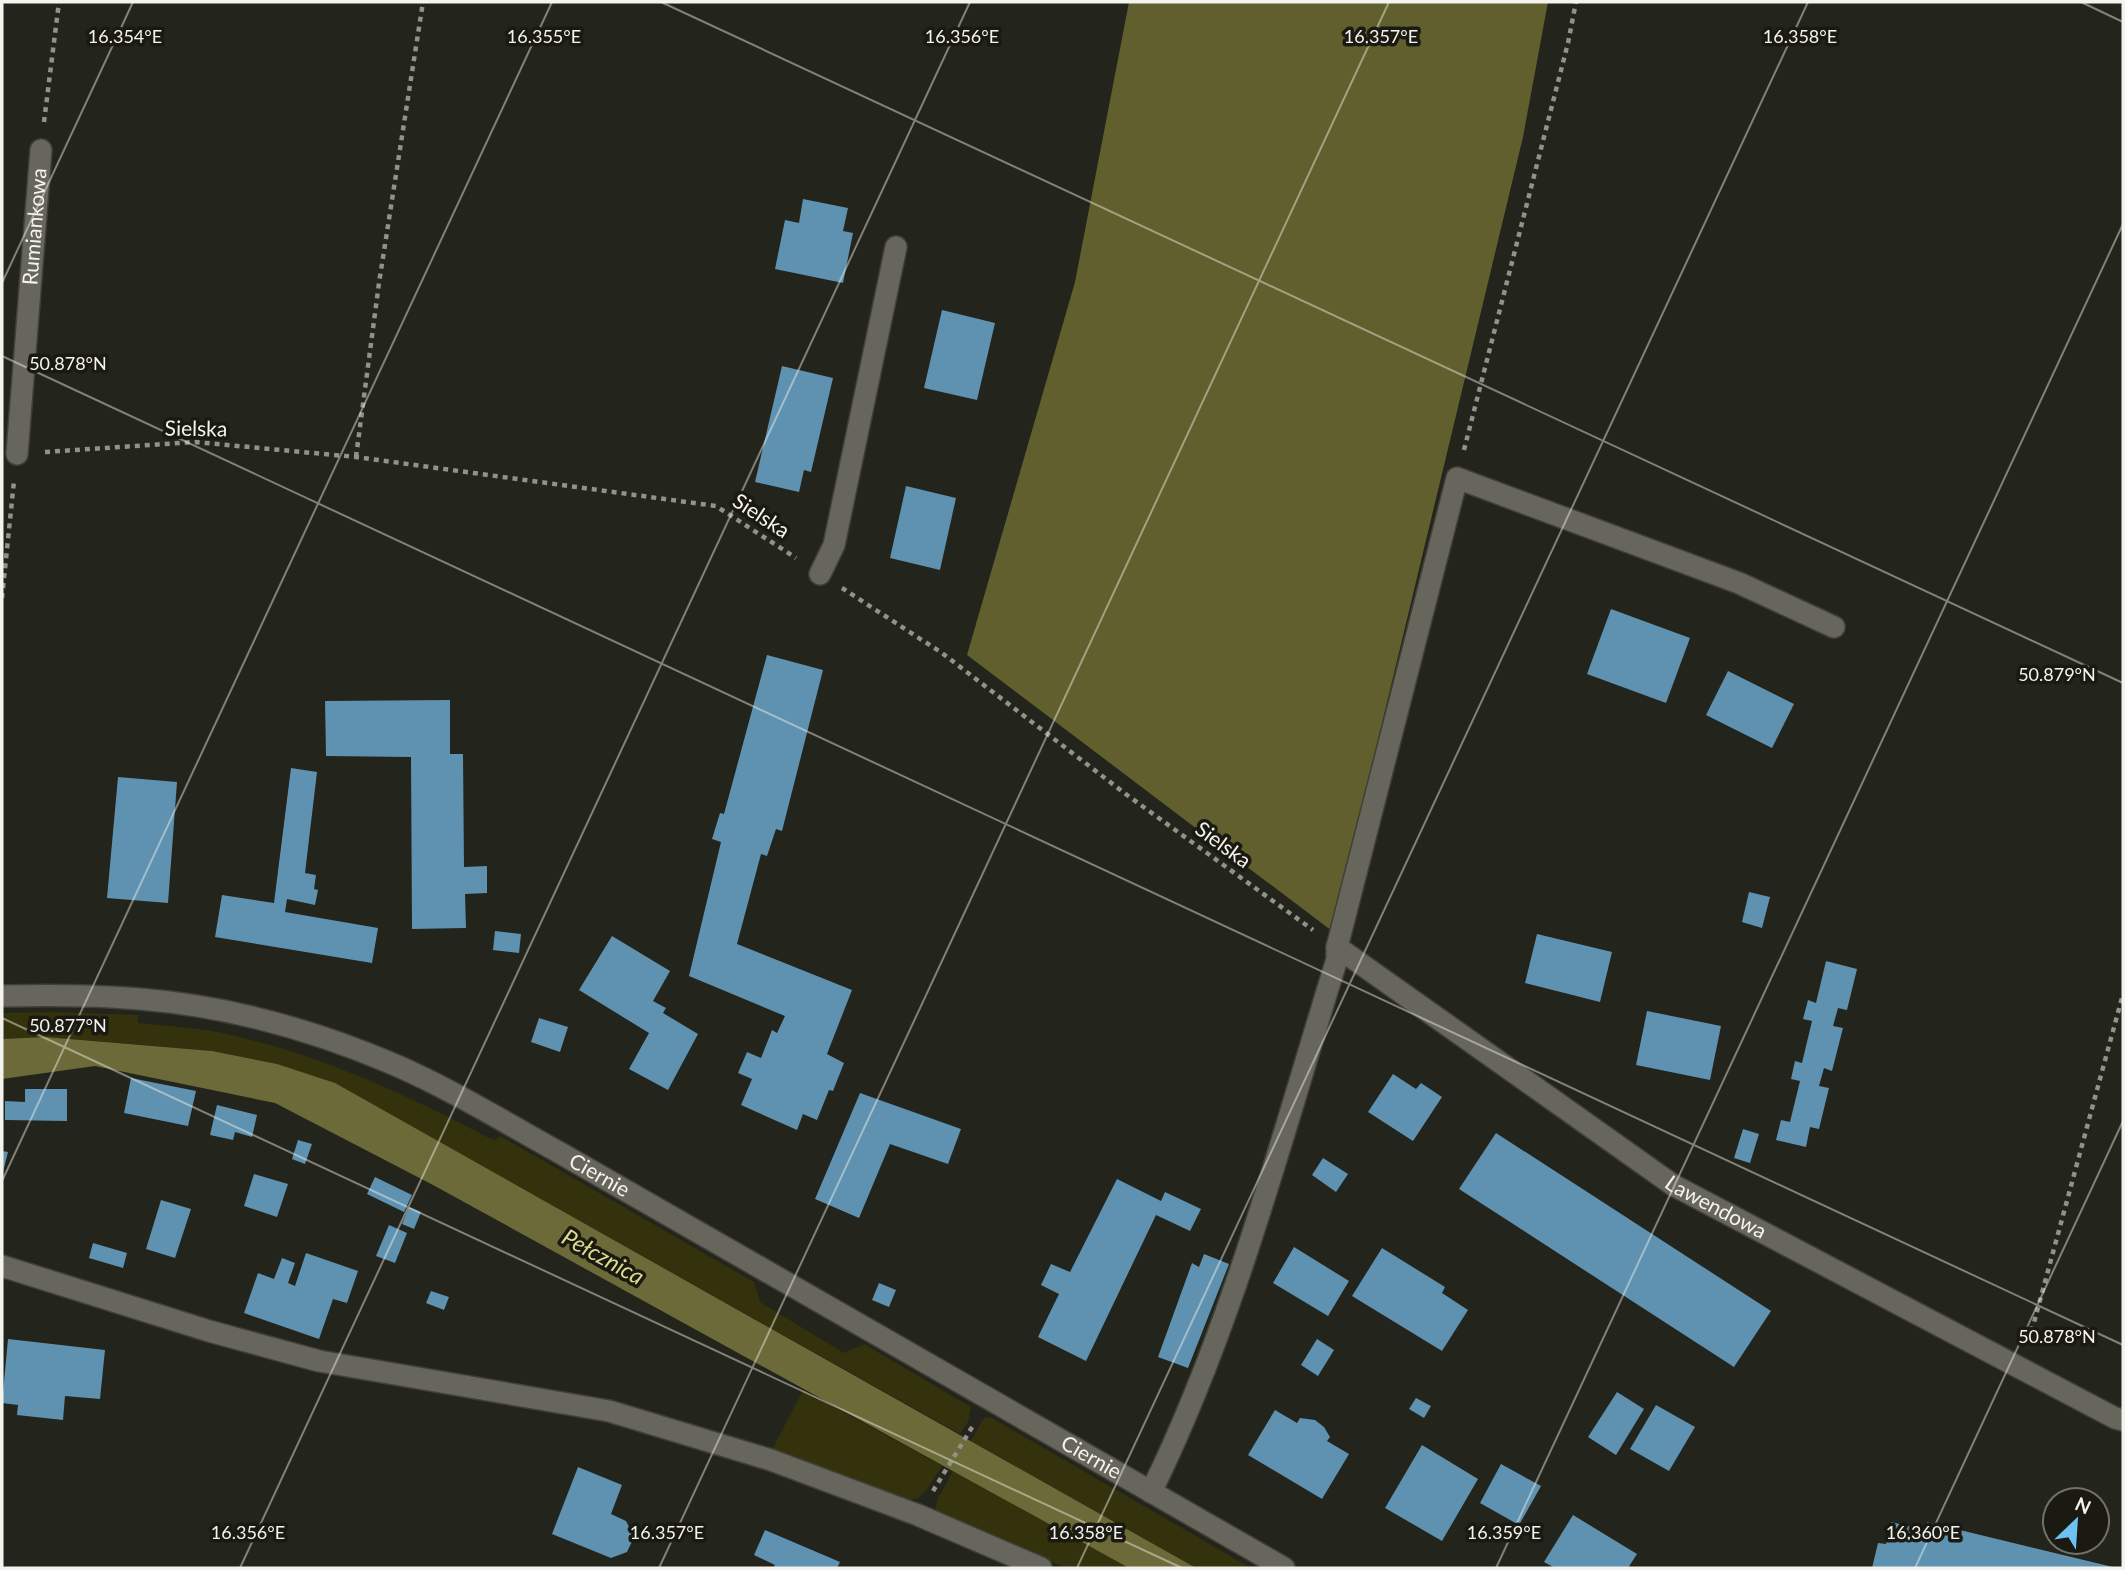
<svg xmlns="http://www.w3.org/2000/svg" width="2125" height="1570" viewBox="0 0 2125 1570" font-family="Lato,sans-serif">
<rect width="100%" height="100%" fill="#23241b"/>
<!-- green -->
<g fill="#33320c">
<path d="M54,1012L138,1015V1023C164,1026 191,1027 217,1032C316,1052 407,1095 495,1141L500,1136L754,1282L760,1302L844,1353L864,1344L971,1407L968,1422L960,1434L544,1201L277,1064L212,1051L45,1037L2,1039V1013Z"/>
<path d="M803,1390L942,1466L926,1491L917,1499H904L773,1448Z"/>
<path d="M990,1417L1251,1568H1196L971,1441L983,1419Z"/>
<path d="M953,1471L1129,1568H1066L935,1511L937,1500Z"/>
</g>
<!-- forest -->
<path fill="#605f2d" d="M1129,2H1548L1523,137L1332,931L967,655L1075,282Z"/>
<!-- water -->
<path fill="#6b6a38" d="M45,1037L212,1051L277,1064L335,1083L1196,1568H1129L433,1185L275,1103L95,1066L2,1079V1039Z"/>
<!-- building -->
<g fill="#5f92b0">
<path d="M803,199L848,208L843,231L853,233L843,283L775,269L785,220L799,223Z"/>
<path d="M942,310L995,323L977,400L924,388Z"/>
<path d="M782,366L833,378L811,472L804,470L799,492L755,482Z"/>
<path d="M906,486L956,498L940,570L890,558Z"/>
<path d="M1611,609L1690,638L1666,703L1587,674Z"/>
<path d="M767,655L823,670L782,831L776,829L767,856L761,854L737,944L852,990L827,1054L844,1063L833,1091L829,1090L817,1120L803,1114L797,1130L741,1105L752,1079L738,1073L747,1052L761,1058L772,1030L777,1033L785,1016L689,976L721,842L712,839L720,813L724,814Z"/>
<path d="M1728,671L1794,704L1772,748L1706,715Z"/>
<path d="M450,700V754H463L464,867L487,866V893L465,894L466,928L412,929L411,757L326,756L325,701Z"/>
<path d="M291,768L317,772L305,873L316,875L314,889L318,890L315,905L287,899L285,912L378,928L372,963L215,937L222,895L274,903Z"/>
<path d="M118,777L177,782L168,903L107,898Z"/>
<path d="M1749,892L1770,897L1762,928L1742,922Z"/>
<path d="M495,931L521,934L519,953L493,950Z"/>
<path d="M1537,934L1612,952L1600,1002L1525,983Z"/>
<path d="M612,936L670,971L653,1001L666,1008L663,1013L698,1034L668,1090L629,1069L649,1033L579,990Z"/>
<path d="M1826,961L1857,969L1847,1010L1838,1008L1833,1026L1843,1028L1832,1071L1824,1068L1819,1086L1829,1088L1819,1129L1810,1127L1806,1147L1776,1140L1781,1120L1790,1122L1800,1081L1791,1079L1795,1061L1802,1063L1812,1021L1803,1019L1808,1000L1816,1003Z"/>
<path d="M1647,1011L1721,1026L1710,1080L1636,1065Z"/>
<path d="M539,1018L568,1027L560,1052L531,1042Z"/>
<path d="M1393,1074L1416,1089L1421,1083L1442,1097L1413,1141L1368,1112Z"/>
<path d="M131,1078L196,1091L188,1126L124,1113Z"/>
<path d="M25,1089H67V1121L5,1120V1101L25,1102Z"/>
<path d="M860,1093L961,1129L948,1164L890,1144L859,1218L815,1199Z"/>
<path d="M217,1105L257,1115L252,1137L235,1132L233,1140L210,1135Z"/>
<path d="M1743,1129L1759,1134L1750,1163L1734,1158Z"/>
<path d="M1496,1133L1771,1311L1734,1367L1459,1189Z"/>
<path d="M298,1140L312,1144L305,1164L292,1159Z"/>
<path d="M2,1151L8,1152L3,1172L2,1171Z"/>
<path d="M1323,1158L1348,1174L1336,1192L1312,1175Z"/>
<path d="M254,1174L288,1184L277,1217L244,1206Z"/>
<path d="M375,1177L412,1195L404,1212L367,1194Z"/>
<path d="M1117,1179L1161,1201L1165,1192L1201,1209L1190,1231L1156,1215L1086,1361L1038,1337L1059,1294L1041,1285L1051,1264L1070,1272Z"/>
<path d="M161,1200L191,1209L175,1258L146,1249Z"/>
<path d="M409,1207L421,1212L414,1229L402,1224Z"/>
<path d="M389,1225L407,1233L395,1263L376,1256Z"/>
<path d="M93,1243L127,1253L123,1268L89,1258Z"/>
<path d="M1294,1247L1349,1281L1328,1316L1273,1283Z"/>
<path d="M1382,1248L1445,1287L1442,1293L1468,1310L1442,1351L1352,1296Z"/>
<path d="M306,1253L358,1271L347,1303L333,1299L319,1339L244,1313L258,1273L274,1279L282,1258L295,1263L288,1283L295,1286Z"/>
<path d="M1204,1254L1229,1264L1188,1368L1158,1357L1192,1263L1199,1267Z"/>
<path d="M879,1283L896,1290L889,1307L872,1300Z"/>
<path d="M431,1291L449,1297L444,1310L426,1303Z"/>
<path d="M8,1339L105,1350L100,1399L65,1396L63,1420L17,1415L18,1405L2,1403Z"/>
<path d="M1317,1339L1334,1350L1318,1376L1301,1365Z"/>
<path d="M1617,1392L1644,1409L1616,1455L1588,1437Z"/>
<path d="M1416,1398L1431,1406L1424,1418L1409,1409Z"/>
<path d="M1656,1405L1695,1427L1669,1471L1630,1449Z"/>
<path d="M1275,1410L1297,1423L1300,1418L1315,1420L1324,1427L1330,1437L1327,1441L1349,1454L1322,1499L1248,1455Z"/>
<path d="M1422,1445L1478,1479L1442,1541L1385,1508Z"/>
<path d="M1501,1464L1541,1486L1519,1525L1480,1503Z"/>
<path d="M578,1467L622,1485L611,1514L626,1521L634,1537L627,1552L611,1558L552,1534Z"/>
<path d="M1573,1515L1637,1554L1628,1568H1555L1544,1562Z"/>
<path d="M1891,1522L1925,1530L1927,1522L2117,1568H1872L1878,1543L1886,1544Z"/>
<path d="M765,1530L840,1562L837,1568H773L775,1565L754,1555Z"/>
</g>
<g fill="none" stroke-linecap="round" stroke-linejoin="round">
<defs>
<g id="street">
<path id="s1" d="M17,454L41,150"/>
<path d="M820,574L834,545L896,247"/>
<path id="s2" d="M1337,947L1673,1185L2115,1418L2123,1420"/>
<path d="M2,1266L209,1331L319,1361L609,1411L771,1460L918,1515L1041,1568"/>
<path d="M1151,1492C1234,1323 1281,1139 1337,959V947L1457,478L1739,583L1834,627"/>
</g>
<g id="secondary">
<path id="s3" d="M2,996C48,995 94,995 140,999C227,1006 313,1030 393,1064C451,1089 506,1123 562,1154L1284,1568"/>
</g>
</defs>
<!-- street casing -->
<use href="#street" stroke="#404039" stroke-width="24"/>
<!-- secondary casing -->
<use href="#secondary" stroke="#404039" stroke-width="24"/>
<!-- path -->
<g stroke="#91928a" stroke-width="4.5" stroke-dasharray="5 5" stroke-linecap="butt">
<path d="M44,122L59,2"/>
<path d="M1464,450L1568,43L1576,2"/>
<path d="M45,452L195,442L356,457L716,506L796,558"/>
<path d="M356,457L379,283L423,2"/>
<path d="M842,588L942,653L1127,795L1313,930"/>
<path d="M2,598L14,481"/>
<path d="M2029,1341L2123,994"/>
<path d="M933,1491L974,1424"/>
</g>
<!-- street -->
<use href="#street" stroke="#66665c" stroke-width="21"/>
<!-- secondary -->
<use href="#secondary" stroke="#66665c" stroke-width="21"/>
</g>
<!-- ticks -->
<path fill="none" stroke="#f4f4ee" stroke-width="2" stroke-opacity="0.45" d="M661,2L2123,683M2081,2L2123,22M2,283L133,2M2,356L2123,1345M2,1018L1182,1568M2,1181L552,2M240,1568L970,2M659,1568L1389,2M1077,1568L1808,2M1496,1568L2123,224M1915,1568L2123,1121"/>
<g text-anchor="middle" stroke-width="7" stroke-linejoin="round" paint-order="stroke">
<!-- street labels -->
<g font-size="21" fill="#f4f4ee" stroke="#1a1a12">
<text dy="7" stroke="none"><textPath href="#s1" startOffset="228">Rumiankowa</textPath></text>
<text transform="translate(196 429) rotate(1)" y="7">Sielska</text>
<text transform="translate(761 516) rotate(33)" y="7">Sielska</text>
<text transform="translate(1223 845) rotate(36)" y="7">Sielska</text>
<text dy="7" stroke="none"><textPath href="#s3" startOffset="635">Ciernie</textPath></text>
<text dy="7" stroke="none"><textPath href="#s2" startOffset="460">Lawendowa</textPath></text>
<text dy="7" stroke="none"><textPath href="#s3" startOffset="1202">Ciernie</textPath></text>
</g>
<!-- water labels -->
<g font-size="23" font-style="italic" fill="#dddc8d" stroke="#1a1a12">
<text transform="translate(603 1257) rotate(29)" y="8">Pełcznica</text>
</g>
</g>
<g font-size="18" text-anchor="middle" fill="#f4f4ee" stroke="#1a1a12" stroke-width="7" stroke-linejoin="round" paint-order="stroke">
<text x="125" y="43">16.354°E</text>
<text x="544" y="43">16.355°E</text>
<text x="962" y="43">16.356°E</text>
<text x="1381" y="43">16.357°E</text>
<text x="1800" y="43">16.358°E</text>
<text x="68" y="370">50.878°N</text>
<text x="2057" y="681">50.879°N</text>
<text x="68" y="1032">50.877°N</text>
<text x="2057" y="1343">50.878°N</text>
<text x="248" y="1539">16.356°E</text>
<text x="667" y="1539">16.357°E</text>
<text x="1086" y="1539">16.358°E</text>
<text x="1504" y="1539">16.359°E</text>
<text x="1923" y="1539">16.360°E</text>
</g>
<!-- border -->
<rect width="2125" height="1570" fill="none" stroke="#f4f4ee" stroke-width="7"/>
<!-- north arrow -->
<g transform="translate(2076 1521) rotate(25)"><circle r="33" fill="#1a1a12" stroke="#71716a" stroke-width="2"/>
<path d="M0-5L12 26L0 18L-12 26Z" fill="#6dc2f3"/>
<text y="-10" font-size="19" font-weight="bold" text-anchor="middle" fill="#f4f4ee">N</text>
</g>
</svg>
